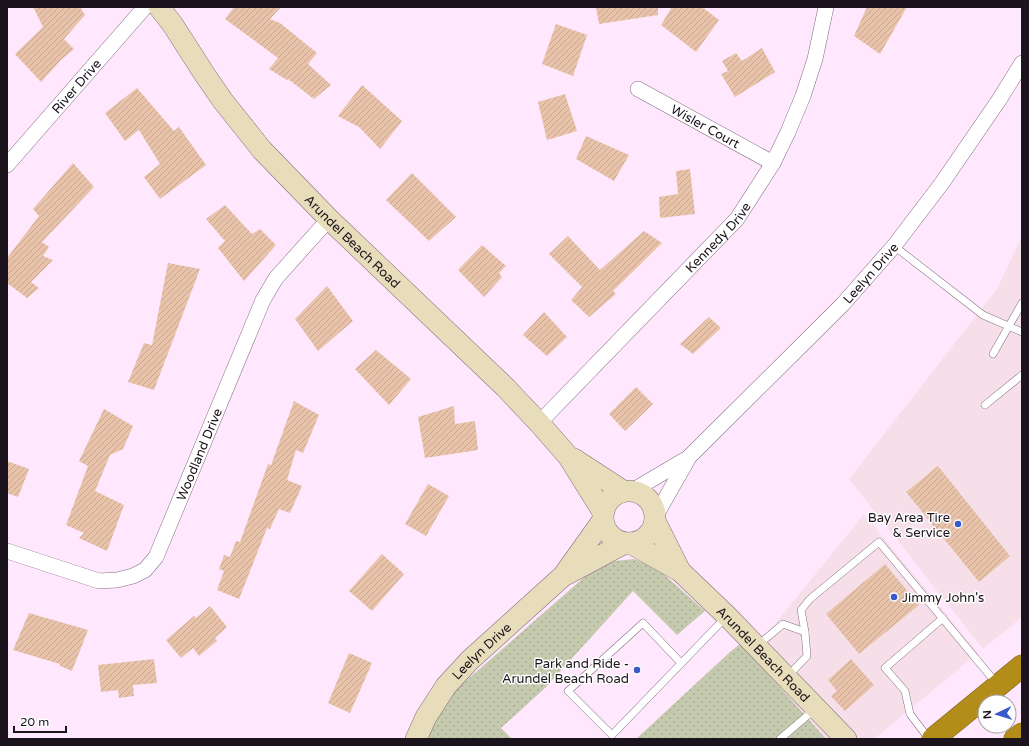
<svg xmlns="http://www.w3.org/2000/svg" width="1029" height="746" viewBox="0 0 1029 746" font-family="'Varela Round',sans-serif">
<defs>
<pattern id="grass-dots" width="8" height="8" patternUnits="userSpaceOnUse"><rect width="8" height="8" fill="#c5c9ad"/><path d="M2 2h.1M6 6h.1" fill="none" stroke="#a9ac94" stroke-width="1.8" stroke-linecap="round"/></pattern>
<pattern id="building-hatch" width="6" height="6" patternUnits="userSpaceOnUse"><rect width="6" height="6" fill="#e8c3aa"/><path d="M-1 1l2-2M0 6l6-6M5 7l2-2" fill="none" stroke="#c6a792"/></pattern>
</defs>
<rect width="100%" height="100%" fill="#ffe8fd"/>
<!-- commercial -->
<g fill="#f7dfea">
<path d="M1022,236V617L983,649L849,479L997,289Z"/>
<path d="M864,514L978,653L874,739H726L766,635Z"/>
</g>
<!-- grass -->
<g fill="url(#grass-dots)">
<path d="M634,559L658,569L705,611L677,635L633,591L545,688L501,728L512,739H426L434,709L597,566L606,562Z"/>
<path d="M741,643L826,739H636L730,652Z"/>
</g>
<!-- building -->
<g fill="url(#building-hatch)">
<path d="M33,7H80L85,15L64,39L74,49L61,60L41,82L15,54L43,27Z"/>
<path d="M234,7H281L270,19L280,23L317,53L308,64L331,85L314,99L288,79L287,80L269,69L278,58L225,19Z"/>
<path d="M596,7H658V15L599,24Z"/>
<path d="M672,7H702L719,20L696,52L661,25Z"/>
<path d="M867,7H907L880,54L854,36Z"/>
<path d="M556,24L587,35L573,76L542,64Z"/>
<path d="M762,48L775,72L735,97L721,74L728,71L722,61L736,53L742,61Z"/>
<path d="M362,85L402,121L380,149L359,127L338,116Z"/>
<path d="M137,88L174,131L179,127L206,165L160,199L144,177L160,164L139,130L125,141L105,113Z"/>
<path d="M565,94L577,131L547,140L538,102Z"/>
<path d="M586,136L629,155L614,181L576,159Z"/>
<path d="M73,163L94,187L42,242L49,247L43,256L53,260L31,282L39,288L27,298L7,283V258L39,216L33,209Z"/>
<path d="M690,169L695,214L660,218L659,197L678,194L676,171Z"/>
<path d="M412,173L456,217L429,241L386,200Z"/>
<path d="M225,205L252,234L260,229L276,245L244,281L218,248L225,241L206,219Z"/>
<path d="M644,231L662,243L613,291L616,294L589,317L571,300L582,287L549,254L568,236L600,270Z"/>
<path d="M482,245L506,266L499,273L502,277L484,297L458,270Z"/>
<path d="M168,263L200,269L154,390L128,382L144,343L152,345Z"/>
<path d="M327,286L353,321L318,351L295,319Z"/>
<path d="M544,312L567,337L547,356L523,335Z"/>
<path d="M709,317L721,328L693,354L680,344Z"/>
<path d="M376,350L411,379L389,405L355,369Z"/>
<path d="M636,387L653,404L625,431L609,414Z"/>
<path d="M294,401L319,415L303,453L296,450L287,480L302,486L290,513L279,509L270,529L267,528L239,599L217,590L224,571L219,569L224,555L230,557L236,541L240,542L268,464L271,465Z"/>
<path d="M454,406L455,424L475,421L478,450L425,458L418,417Z"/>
<path d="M104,409L133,426L123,449L110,455L95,491L124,505L107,551L79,538L84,533L66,525L88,466L79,461Z"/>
<path d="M7,461L29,469L18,497L7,493Z"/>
<path d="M938,466L1010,556L979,582L906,492Z"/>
<path d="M428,484L449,496L426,536L405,524Z"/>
<path d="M382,554L404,574L372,611L349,591Z"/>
<path d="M885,564L919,605L859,654L826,614Z"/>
<path d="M210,606L227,627L215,638L217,641L199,656L193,648L181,658L166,640L194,616L196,618Z"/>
<path d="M29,613L88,630L72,671L60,666V664L13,650Z"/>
<path d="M349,653L372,663L350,713L328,703Z"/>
<path d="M154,659L157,683L133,685L134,696L119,698L118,690L101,692L98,665Z"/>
<path d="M851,659L874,685L845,711L831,696L837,691L828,680Z"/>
</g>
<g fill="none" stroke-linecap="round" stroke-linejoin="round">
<defs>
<g id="lane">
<path d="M894,246L983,315L1022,332"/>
<path d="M993,354L1022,303"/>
<path d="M985,405L1022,375"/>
<path d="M805,632L801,610L810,599L879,542L997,684"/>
<path d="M757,646L783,624L805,632L807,656L788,676"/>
<path d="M681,663L643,623L568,691L612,735L725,618"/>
<path d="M780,739L815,709"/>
<path d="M929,739L910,714L905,691L885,668L943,618"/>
</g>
<g id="street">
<path id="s1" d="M638,89L773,163"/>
<path id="s2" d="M7,165L145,7"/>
<path id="s3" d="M539,423L737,219L773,163L788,132L803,96L815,59L826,7"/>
<path id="s4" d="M632,491L688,458L843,304L894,246L942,183L999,100L1022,63"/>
<path d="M655,517L688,459"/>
<path id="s5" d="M7,551L99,581L117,580L133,576L145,570L156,557L263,300L276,278L329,219"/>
</g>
<g id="secondary">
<path id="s6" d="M159,7L173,25L205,75L223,101L262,150L329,219L505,387L539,423L568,456L603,512"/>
<path d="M574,459L623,491"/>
<circle cx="629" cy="517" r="26"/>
<path d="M655,521L680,571"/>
<path id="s7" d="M630,543L680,571L727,616L846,739"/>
<path d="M567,574L625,543"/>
<path id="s8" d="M416,739L426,717L446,686L470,660L563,576L603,520"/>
</g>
<g id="highway">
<path d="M933,739L1022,666"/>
<path d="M1015,739L1022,734"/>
</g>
</defs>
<!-- lane casing -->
<use href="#lane" stroke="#816e80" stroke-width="8"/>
<!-- street casing -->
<use href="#street" stroke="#816e80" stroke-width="16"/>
<!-- secondary casing -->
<use href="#secondary" stroke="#816e80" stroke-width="22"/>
<!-- highway casing -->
<use href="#highway" stroke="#7e631a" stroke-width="23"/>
<!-- lane -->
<use href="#lane" stroke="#fff" stroke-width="7"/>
<!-- street -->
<use href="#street" stroke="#fff" stroke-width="15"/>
<!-- secondary -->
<use href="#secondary" stroke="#e8ddba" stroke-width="21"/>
<!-- highway -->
<use href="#highway" stroke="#b28d19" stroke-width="22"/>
</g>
<!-- markers -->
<g fill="#365aca" stroke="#fefefe" stroke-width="1.5">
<circle cx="958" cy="524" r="4"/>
<circle cx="894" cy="597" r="4"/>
<circle cx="637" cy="670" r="4"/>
</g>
<g text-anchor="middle" stroke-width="3" stroke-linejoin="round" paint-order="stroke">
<!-- street labels -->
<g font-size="13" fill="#1c141c" stroke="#fefefe">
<text dy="5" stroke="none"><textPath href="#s2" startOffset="105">River Drive</textPath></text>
<text dy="5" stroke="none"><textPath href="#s1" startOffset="77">Wisler Court</textPath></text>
<text dy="5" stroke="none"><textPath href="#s3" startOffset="258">Kennedy Drive</textPath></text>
<text dy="5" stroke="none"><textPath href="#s6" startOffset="305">Arundel Beach Road</textPath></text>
<text dy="5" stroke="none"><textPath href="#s4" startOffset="325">Leelyn Drive</textPath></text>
<text dy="5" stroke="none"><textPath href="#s5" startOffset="273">Woodland Drive</textPath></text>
<text dy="5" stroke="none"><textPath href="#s8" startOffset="111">Leelyn Drive</textPath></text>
<text dy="5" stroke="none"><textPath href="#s7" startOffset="175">Arundel Beach Road</textPath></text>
</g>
<!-- poi labels -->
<g font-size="13" fill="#1c141c" stroke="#fefefe" text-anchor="end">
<text x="950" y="522">Bay Area Tire<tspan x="950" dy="15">&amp; Service</tspan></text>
<text x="902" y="602" text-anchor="start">Jimmy John's</text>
<text x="629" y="668">Park and Ride -<tspan x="629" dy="15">Arundel Beach Road</tspan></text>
</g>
</g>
<!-- border -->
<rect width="1029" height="746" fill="none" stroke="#1c141c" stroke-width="16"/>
<!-- north arrow -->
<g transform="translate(997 714) rotate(266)"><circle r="19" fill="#fefefe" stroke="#a4a0a4"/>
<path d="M0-3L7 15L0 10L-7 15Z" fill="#365aca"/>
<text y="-6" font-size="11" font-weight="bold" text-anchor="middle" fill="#1c141c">N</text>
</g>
<!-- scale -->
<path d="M14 726v6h52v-6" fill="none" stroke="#1c141c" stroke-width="2"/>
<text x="20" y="726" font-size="12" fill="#1c141c" stroke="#fefefe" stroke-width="3" paint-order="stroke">20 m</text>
</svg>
